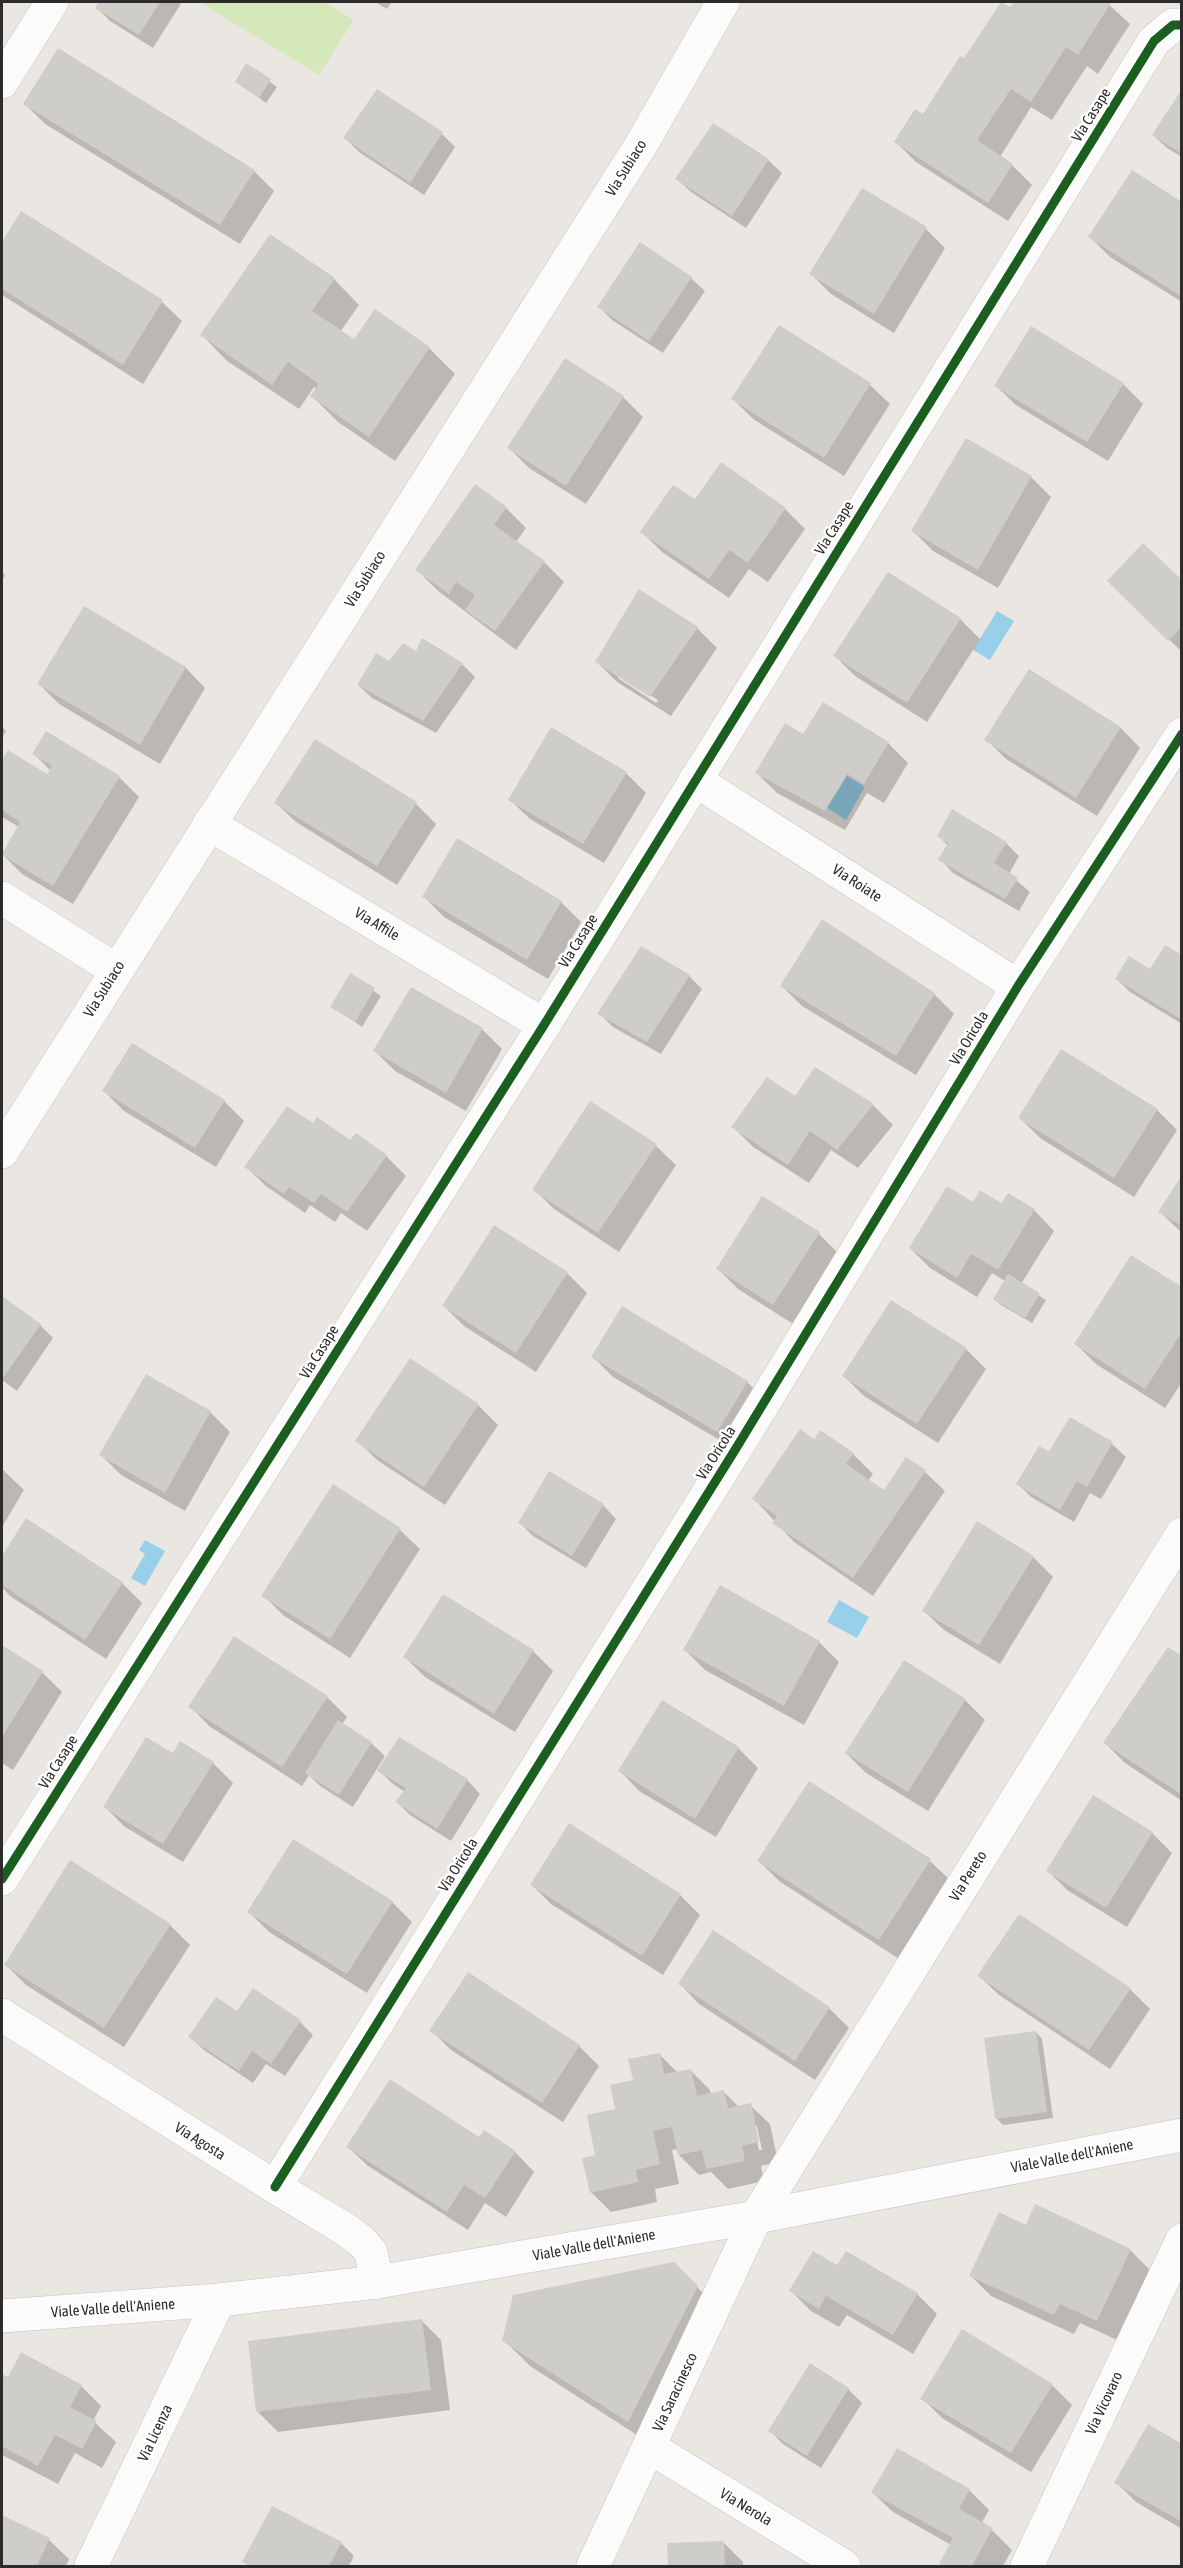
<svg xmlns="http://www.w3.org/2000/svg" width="1183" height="2568" viewBox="0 0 1183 2568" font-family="'Asap Condensed',sans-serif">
<rect width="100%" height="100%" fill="#eae7e2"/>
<!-- pitch -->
<path fill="#d5e8ba" d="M199,2H324L354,20L319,75Z"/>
<!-- water -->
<g fill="#99d0e9">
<path d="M997,611L1014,621L990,660L973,650Z"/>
<path d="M847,776L865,787L846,820L827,808Z"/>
<path d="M145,1540L165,1551L145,1586L131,1578L145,1554L139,1550Z"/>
<path d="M839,1600L869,1617L857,1638L827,1622Z"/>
</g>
<!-- shadow -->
<g fill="#0003" fill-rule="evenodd">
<path d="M101,2H182L153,48L110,21L97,8Z"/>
<path d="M375,2H392L387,9Z"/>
<path d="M1015,2H1106L1130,24L1098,74L1087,66L1052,120L1031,107L1000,157L1012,165L1032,185L1008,221L916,162L896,142L923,116L964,60Z"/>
<path d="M247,65L277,87L266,103L237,82Z"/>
<path d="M1182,91V157L1167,148L1153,135Z"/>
<path d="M25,104L254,171L274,191L240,244L45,124Z"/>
<path d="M442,134L455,147L424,195L359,152L345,138Z"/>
<path d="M768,160L782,173L746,228L691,192L677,179Z"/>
<path d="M1182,203V302L1110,257L1090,237Z"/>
<path d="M21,213L162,302L182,321L143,384L2,295V245Z"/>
<path d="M926,229L945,248L894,333L831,294L811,274Z"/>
<path d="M640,244L691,278L705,291L663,353L612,320L599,307Z"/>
<path d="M334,279L359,305L340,332L354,341L375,311L429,348L455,374L395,461L338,422L312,396L317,389L314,387L299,409L227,361L202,335Z"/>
<path d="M1123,384L1143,404L1108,461L1016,405L996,386Z"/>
<path d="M870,385L890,404L844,476L753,419L733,399Z"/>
<path d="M623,397L643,417L586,504L529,468L509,448Z"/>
<path d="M967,440L1031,477L1051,497L998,588L933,551L913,531Z"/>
<path d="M695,502L785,509L805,529L768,582L749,569L729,598L662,552L642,532Z"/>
<path d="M506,508L526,528L516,542L544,562L564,582L516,650L437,590L417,570Z"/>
<path d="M2,571L5,575L2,581Z"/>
<path d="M1109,581L1182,582V652Z"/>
<path d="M85,608L186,668L205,688L160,764L59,704L39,684Z"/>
<path d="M960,619L980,639L927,722L855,676L835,656Z"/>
<path d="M697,628L717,648L671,716L617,682L597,662ZM618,675L658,700L656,703L618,678Z"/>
<path d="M416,653L462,664L475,677L436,733L372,698L358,685L390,663Z"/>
<path d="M1029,671L1121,728L1140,748L1097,816L1006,759L986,739Z"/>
<path d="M823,704L888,743L908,763L884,803L867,793L845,830L777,793L757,773L804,736Z"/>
<path d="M2,727L6,731L2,738Z"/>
<path d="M8,752L47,776L51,771L34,754L119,777L139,797L73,904L22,874L2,854L19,827L2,817V763Z"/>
<path d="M626,773L646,793L604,863L530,819L510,800Z"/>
<path d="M276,803L416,804L436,824L397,885L296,822Z"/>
<path d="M939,836L1006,843L1019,856L1009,874L1030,892L1019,911L953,873L940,859L948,846Z"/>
<path d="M458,840L562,903L581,922L548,979L444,917L424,897Z"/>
<path d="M1182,956V1024L1130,992L1117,979L1150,971Z"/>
<path d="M351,975L381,996L362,1027L332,1006Z"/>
<path d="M689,976L702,989L661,1054L613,1027L599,1013Z"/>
<path d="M782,986L934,994L954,1014L916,1075L802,1006Z"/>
<path d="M411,989L482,1029L502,1049L466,1111L395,1071L375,1051Z"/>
<path d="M132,1045L224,1101L244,1121L216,1167L124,1111L104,1091Z"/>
<path d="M796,1098L873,1105L893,1125L858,1168L831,1150L809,1183L753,1147L733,1127Z"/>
<path d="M1157,1110L1177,1130L1134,1197L1040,1138L1020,1118Z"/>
<path d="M356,1135L386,1156L406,1176L367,1231L341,1213L335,1222L310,1205L305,1213L266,1186L246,1167L351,1142Z"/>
<path d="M656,1146L676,1165L619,1252L554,1209L534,1189Z"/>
<path d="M1182,1177V1233L1160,1212Z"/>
<path d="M1008,1195L1035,1211L1054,1231L1021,1284L1046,1300L1032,1323L1001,1305L994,1299L1005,1281L992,1273L977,1297L930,1268L910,1248L974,1204L1001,1205Z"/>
<path d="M819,1234L838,1253L793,1324L738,1289L718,1269Z"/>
<path d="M567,1273L587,1293L536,1372L464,1326L444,1306Z"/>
<path d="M1182,1289V1382L1165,1408L1096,1364L1076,1344Z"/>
<path d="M2,1298L40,1325L53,1338L17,1391L2,1380Z"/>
<path d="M623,1308L747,1382L767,1402L738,1451L613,1377L593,1357Z"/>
<path d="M966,1349L986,1369L938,1443L864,1396L844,1376Z"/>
<path d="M146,1376L210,1412L230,1432L185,1511L121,1475L101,1455Z"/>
<path d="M478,1405L498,1425L445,1505L377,1460L357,1440Z"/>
<path d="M1070,1419L1112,1444L1126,1457L1101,1499L1090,1493L1074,1522L1031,1497L1018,1484L1050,1453Z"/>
<path d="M815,1441L853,1454L873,1474L868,1481L885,1492L925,1472L945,1491L873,1596L794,1542L754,1499Z"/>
<path d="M2,1469L24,1490L2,1527Z"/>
<path d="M333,1486L400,1530L420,1549L350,1658L283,1615L263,1595Z"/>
<path d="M603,1505L616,1519L586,1568L533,1536L520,1523Z"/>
<path d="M27,1521L122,1583L142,1603L106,1659L10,1596L2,1587V1559Z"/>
<path d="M1033,1557L1053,1577L1000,1664L944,1630L924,1611Z"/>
<path d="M819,1642L839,1662L804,1725L705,1670L685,1650Z"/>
<path d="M2,1647L42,1672L62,1692L13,1770L2,1763Z"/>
<path d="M533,1651L553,1671L515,1732L425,1677L405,1657Z"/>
<path d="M1182,1658V1801L1125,1763L1105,1743Z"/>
<path d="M904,1662L965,1700L985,1720L928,1811L866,1773L846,1753Z"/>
<path d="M327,1697L347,1717L342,1725L371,1743L385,1756L353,1807L320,1786L309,1775L302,1786L209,1726L190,1706Z"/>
<path d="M662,1702L738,1748L758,1768L716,1837L639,1791L620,1771Z"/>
<path d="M173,1755L213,1763L233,1783L183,1862L125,1827L105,1807Z"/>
<path d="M379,1771L467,1780L480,1794L451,1841L410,1815L397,1802L405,1792L393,1784Z"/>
<path d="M810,1783L930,1861L950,1880L899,1959L779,1881L759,1861Z"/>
<path d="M569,1825L681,1896L700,1915L663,1975L551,1904L532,1885Z"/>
<path d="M1152,1833L1172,1853L1127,1927L1067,1890L1048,1871Z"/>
<path d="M392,1902L412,1922L367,1993L269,1932L249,1912Z"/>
<path d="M170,1925L190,1945L124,2047L26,1985L6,1965Z"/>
<path d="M979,1976L1130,1989L1150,2009L1110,2069L999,1995Z"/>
<path d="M680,1984L829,2008L849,2028L815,2080L699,2004Z"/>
<path d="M253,1990L300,2022L313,2035L285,2076L266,2064L253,2083L204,2050L190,2037L238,2014Z"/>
<path d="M431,2030L579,2046L599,2066L563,2122L451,2050Z"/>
<path d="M1036,2032L1042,2039L1053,2118L1003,2125L997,2119Z"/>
<path d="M659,2054L678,2073L690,2070L710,2090L711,2095L724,2092L739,2107L750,2105L770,2124L778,2162L761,2166L764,2181L728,2189L711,2172L699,2175L679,2155L678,2149L672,2150L679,2184L655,2189L657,2202L611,2212L591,2192L597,2156L617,2110L635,2081ZM754,2126H757L762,2150H759Z"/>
<path d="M480,2139L515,2152L534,2172L506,2217L485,2203L468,2230L368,2166L348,2147Z"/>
<path d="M1027,2227L1130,2250L1150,2270L1117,2340L1080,2323L1074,2334L991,2296L971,2276Z"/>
<path d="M674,2264L723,2313L654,2446L530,2366L504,2340Z"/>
<path d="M838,2267L917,2294L937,2314L913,2354L847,2315L839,2327L811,2311L791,2291Z"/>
<path d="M421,2320L441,2340L450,2410L278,2432L258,2412Z"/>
<path d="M811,2365L848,2389L862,2403L821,2468L783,2444L770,2431Z"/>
<path d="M2,2375L8,2379L81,2386L101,2406L93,2421L116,2442L102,2468L75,2453L58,2484L2,2455Z"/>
<path d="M1052,2385L1072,2405L1031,2472L942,2418L922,2398Z"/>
<path d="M1182,2445V2529L1136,2502L1116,2482Z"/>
<path d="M969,2490L989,2510L981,2524L992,2530L1012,2550L1003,2566H944L941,2563L951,2545L893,2512L873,2493Z"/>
<path d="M2,2517L49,2540L69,2559L66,2566H2Z"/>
<path d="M723,2542L743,2562V2566H669L668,2545Z"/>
<path d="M341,2543L354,2556L349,2566H249L244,2562Z"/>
</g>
<!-- building -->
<g fill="#cfcdc9">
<path d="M99,2H160L139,35L95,8Z"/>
<path d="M1001,2L1010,7L1014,2L1111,3L1078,55L1066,47L1031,102L1011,89L977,140L1013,164L988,203L894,142L915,109L923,114L960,56L964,58Z"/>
<path d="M58,48L255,170L220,225L23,104Z"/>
<path d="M246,63L271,79L259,98L235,82Z"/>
<path d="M377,89L443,132L410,183L343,138Z"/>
<path d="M1182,89V154L1152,135Z"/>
<path d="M713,123L769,159L732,216L675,179Z"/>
<path d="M1132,170L1182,202V297L1088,237Z"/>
<path d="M862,188L927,227L874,314L809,274Z"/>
<path d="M21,211L163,300L123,365L2,289V242Z"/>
<path d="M270,234L335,278L312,311L354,339L375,309L430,347L369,437L310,396L319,384L288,362L272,385L200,335Z"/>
<path d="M640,242L692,277L649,341L597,307Z"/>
<path d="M779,325L871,383L824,458L731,399Z"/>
<path d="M1031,326L1124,383L1087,442L994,386Z"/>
<path d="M565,358L624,396L566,486L507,448Z"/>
<path d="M966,438L1032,476L978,570L911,531Z"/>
<path d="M721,462L786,508L748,563L729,550L709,579L640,532L673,485L695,499Z"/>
<path d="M475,484L507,507L494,525L545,561L495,631L465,610L475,595L456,582L449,594L415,570Z"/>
<path d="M1143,543L1182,580V627L1168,641L1107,581Z"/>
<path d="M888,572L961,618L907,703L833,656Z"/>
<path d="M639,589L698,627L650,697L595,662Z"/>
<path d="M84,606L186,667L140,745L37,684Z"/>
<path d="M422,638L463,663L423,721L357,685L376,653L389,661L403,643L416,651Z"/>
<path d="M1029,669L1121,727L1076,798L984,740Z"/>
<path d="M823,702L889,742L864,784L847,774L825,811L755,773L785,723L803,734Z"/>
<path d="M551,727L627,772L583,844L508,800Z"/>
<path d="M46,731L120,776L53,886L2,855L20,822L2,810V760L8,750L47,774L52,766L32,754Z"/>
<path d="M315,739L417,802L377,866L274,803Z"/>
<path d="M952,809L1007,842L994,863L1018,878L1005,899L938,860L948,843L937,836Z"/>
<path d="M457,838L562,901L527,960L422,897Z"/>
<path d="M822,919L935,993L896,1056L780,986Z"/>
<path d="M1165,945L1182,955V1020L1115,979L1129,956L1150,969Z"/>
<path d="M641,946L690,975L647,1042L597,1014Z"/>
<path d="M350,973L375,988L355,1022L330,1007Z"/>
<path d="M411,987L483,1028L446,1093L373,1051Z"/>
<path d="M132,1043L225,1100L195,1148L102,1091Z"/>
<path d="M1061,1049L1158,1109L1114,1178L1018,1118Z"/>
<path d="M815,1067L874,1104L837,1150L810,1131L788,1165L731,1127L767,1077L795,1096Z"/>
<path d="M590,1101L657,1144L598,1233L532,1190Z"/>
<path d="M287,1106L313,1123L317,1117L350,1140L356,1133L387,1155L347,1212L321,1194L314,1203L289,1187L284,1194L244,1167Z"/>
<path d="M1182,1175V1226L1158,1212Z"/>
<path d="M947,1186L973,1202L980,1190L1001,1203L1008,1193L1035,1209L998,1270L971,1254L957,1278L909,1248Z"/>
<path d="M762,1196L820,1232L773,1305L716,1269Z"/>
<path d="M494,1225L568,1272L516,1353L442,1306Z"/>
<path d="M1131,1255L1182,1287V1332L1145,1389L1074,1344Z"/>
<path d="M1008,1274L1040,1293L1025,1318L993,1299Z"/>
<path d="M2,1296L41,1324L3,1378L2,1377Z"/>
<path d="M891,1300L967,1348L917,1424L842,1376Z"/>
<path d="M622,1306L748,1381L717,1432L591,1357Z"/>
<path d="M410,1358L479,1404L424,1487L355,1441Z"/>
<path d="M146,1374L211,1411L165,1493L99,1455Z"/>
<path d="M1070,1417L1113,1442L1087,1487L1077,1481L1060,1510L1016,1484L1039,1446L1049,1451Z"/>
<path d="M800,1429L814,1439L820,1430L854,1453L846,1464L884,1490L906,1457L926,1470L853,1578L772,1523L777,1516L752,1499Z"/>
<path d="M549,1471L604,1504L572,1556L518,1523Z"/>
<path d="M333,1484L401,1528L330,1639L261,1596Z"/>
<path d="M26,1518L123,1582L85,1640L2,1585V1556Z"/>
<path d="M977,1521L1034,1556L979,1645L922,1611Z"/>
<path d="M720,1585L820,1641L784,1706L683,1650Z"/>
<path d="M443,1594L534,1650L494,1714L403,1657Z"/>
<path d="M234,1636L328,1696L282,1767L188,1707Z"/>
<path d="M2,1645L43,1671L2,1737Z"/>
<path d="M1168,1647L1182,1656V1795L1103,1743Z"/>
<path d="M904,1660L966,1699L908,1792L845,1753Z"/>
<path d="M662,1700L739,1747L695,1819L618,1771Z"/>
<path d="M338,1720L372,1742L339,1795L305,1773Z"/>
<path d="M146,1737L173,1753L180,1741L214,1762L163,1844L103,1807Z"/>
<path d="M399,1737L468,1779L437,1829L395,1802L406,1788L377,1771Z"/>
<path d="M809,1781L931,1859L879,1940L757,1861Z"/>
<path d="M1093,1795L1153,1832L1106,1908L1046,1871Z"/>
<path d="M569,1823L681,1894L642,1956L530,1885Z"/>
<path d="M293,1839L393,1901L347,1974L247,1912Z"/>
<path d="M70,1860L171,1924L104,2028L4,1965Z"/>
<path d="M1019,1914L1131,1988L1089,2050L977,1976Z"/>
<path d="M713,1930L830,2007L795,2061L678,1984Z"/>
<path d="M468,1972L580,2045L542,2103L429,2031Z"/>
<path d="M253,1988L301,2020L271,2064L252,2051L239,2071L188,2037L216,1997L237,2011Z"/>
<path d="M1036,2031L1047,2112L995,2119L984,2038Z"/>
<path d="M660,2053L664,2074L691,2069L697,2096L724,2090L728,2108L751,2103L759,2142L742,2146L745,2161L706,2169L702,2150L678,2155L672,2127L653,2131L660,2164L636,2170L638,2182L590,2193L582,2158L595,2155L587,2115L615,2109L610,2085L633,2080L628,2059Z"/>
<path d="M390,2079L479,2137L484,2130L516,2151L485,2198L464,2185L447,2212L346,2147Z"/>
<path d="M1035,2204L1131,2249L1097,2321L1060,2304L1054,2315L969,2276L999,2212L1026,2225Z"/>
<path d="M813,2251L837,2265L846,2251L918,2293L893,2335L826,2296L819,2309L789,2291Z"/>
<path d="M674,2262L698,2286L628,2422L502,2341L513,2295Z"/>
<path d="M422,2319L431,2390L256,2412L248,2341Z"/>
<path d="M962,2329L1053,2384L1011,2453L920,2399Z"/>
<path d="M21,2352L82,2385L70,2407L97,2421L82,2449L55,2435L38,2466L2,2446V2374L8,2377Z"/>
<path d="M810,2363L849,2388L807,2456L768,2431Z"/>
<path d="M1148,2424L1182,2444V2522L1114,2483Z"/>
<path d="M897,2448L970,2489L959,2509L993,2528L972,2566H944L939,2564L953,2538L871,2493Z"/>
<path d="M272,2506L342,2542L329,2566H251L242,2562Z"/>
<path d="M2,2515L50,2538L37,2566H2Z"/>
<path d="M724,2541L725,2566H668L667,2543Z"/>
</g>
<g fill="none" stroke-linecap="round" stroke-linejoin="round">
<defs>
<g id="minor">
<path d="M2,82L52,2"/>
<path d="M695,780L1018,986"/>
<path d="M209,824L544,1025"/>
<path d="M2,898L116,970"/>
<path d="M2,1152L641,145L723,2"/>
<path d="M2,1879L544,1025L1154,41L1173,25H1182"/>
<path d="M2,2015L275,2187L345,2229L361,2241L371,2252L377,2282"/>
<path d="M275,2187L735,1450L1018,986L1182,734"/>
<path d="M2,2316L219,2300L377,2282L756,2217L1182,2135"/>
<path d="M649,2447L844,2566"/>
<path d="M91,2566L219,2300"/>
<path d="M593,2566L756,2217L1182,1534"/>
<path d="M1027,2566L1182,2240"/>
</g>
</defs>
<!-- minor casing -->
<use href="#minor" stroke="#c3c3c3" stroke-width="34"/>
<!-- minor -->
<use href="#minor" stroke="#fcfbfb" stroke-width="33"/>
<defs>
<g id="cycleway">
<path d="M2,1879L544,1025L1154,41L1173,25H1182"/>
<path d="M275,2187L735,1450L1018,986L1182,734"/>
</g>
</defs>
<!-- cycleway casing -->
<use href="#cycleway" stroke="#fff" stroke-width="13"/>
<!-- cycleway -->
<use href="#cycleway" stroke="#1b5e20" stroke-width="9"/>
</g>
<g text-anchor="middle" stroke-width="5" stroke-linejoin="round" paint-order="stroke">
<!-- street labels -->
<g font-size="15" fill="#2c2c2c" stroke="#fff">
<text transform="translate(1091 115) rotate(-58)" y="5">Via Casape</text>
<text transform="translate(626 168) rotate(-58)" y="5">Via Subiaco</text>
<text transform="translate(834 528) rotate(-58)" y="5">Via Casape</text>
<text transform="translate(365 579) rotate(-58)" y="5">Via Subiaco</text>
<text transform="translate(857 883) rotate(33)" y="5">Via Roiate</text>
<text transform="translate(377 924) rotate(31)" y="5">Via Affile</text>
<text transform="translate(578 941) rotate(-58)" y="5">Via Casape</text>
<text transform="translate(104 989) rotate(-58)" y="5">Via Subiaco</text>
<text transform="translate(969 1038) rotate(-59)" y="5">Via Oricola</text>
<text transform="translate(319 1352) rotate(-58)" y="5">Via Casape</text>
<text transform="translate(716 1453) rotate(-58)" y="5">Via Oricola</text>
<text transform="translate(58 1762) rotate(-58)" y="5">Via Casape</text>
<text transform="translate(458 1865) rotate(-58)" y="5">Via Oricola</text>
<text transform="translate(968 1876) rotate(-58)" y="5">Via Pereto</text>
<text transform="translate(200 2141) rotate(32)" y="5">Via Agosta</text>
<text transform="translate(1072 2156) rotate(-11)" y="5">Viale Valle dell'Aniene</text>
<text transform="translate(594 2245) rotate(-10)" y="5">Viale Valle dell'Aniene</text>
<text transform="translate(113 2308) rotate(-4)" y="5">Viale Valle dell'Aniene</text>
<text transform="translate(675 2392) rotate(-65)" y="5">Via Saracinesco</text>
<text transform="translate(1104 2403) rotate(-65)" y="5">Via Vicovaro</text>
<text transform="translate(155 2433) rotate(-65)" y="5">Via Licenza</text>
<text transform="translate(746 2507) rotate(31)" y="5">Via Nerola</text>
</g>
</g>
<!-- border -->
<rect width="1183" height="2568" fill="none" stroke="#2c2c2c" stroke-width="6"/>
</svg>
